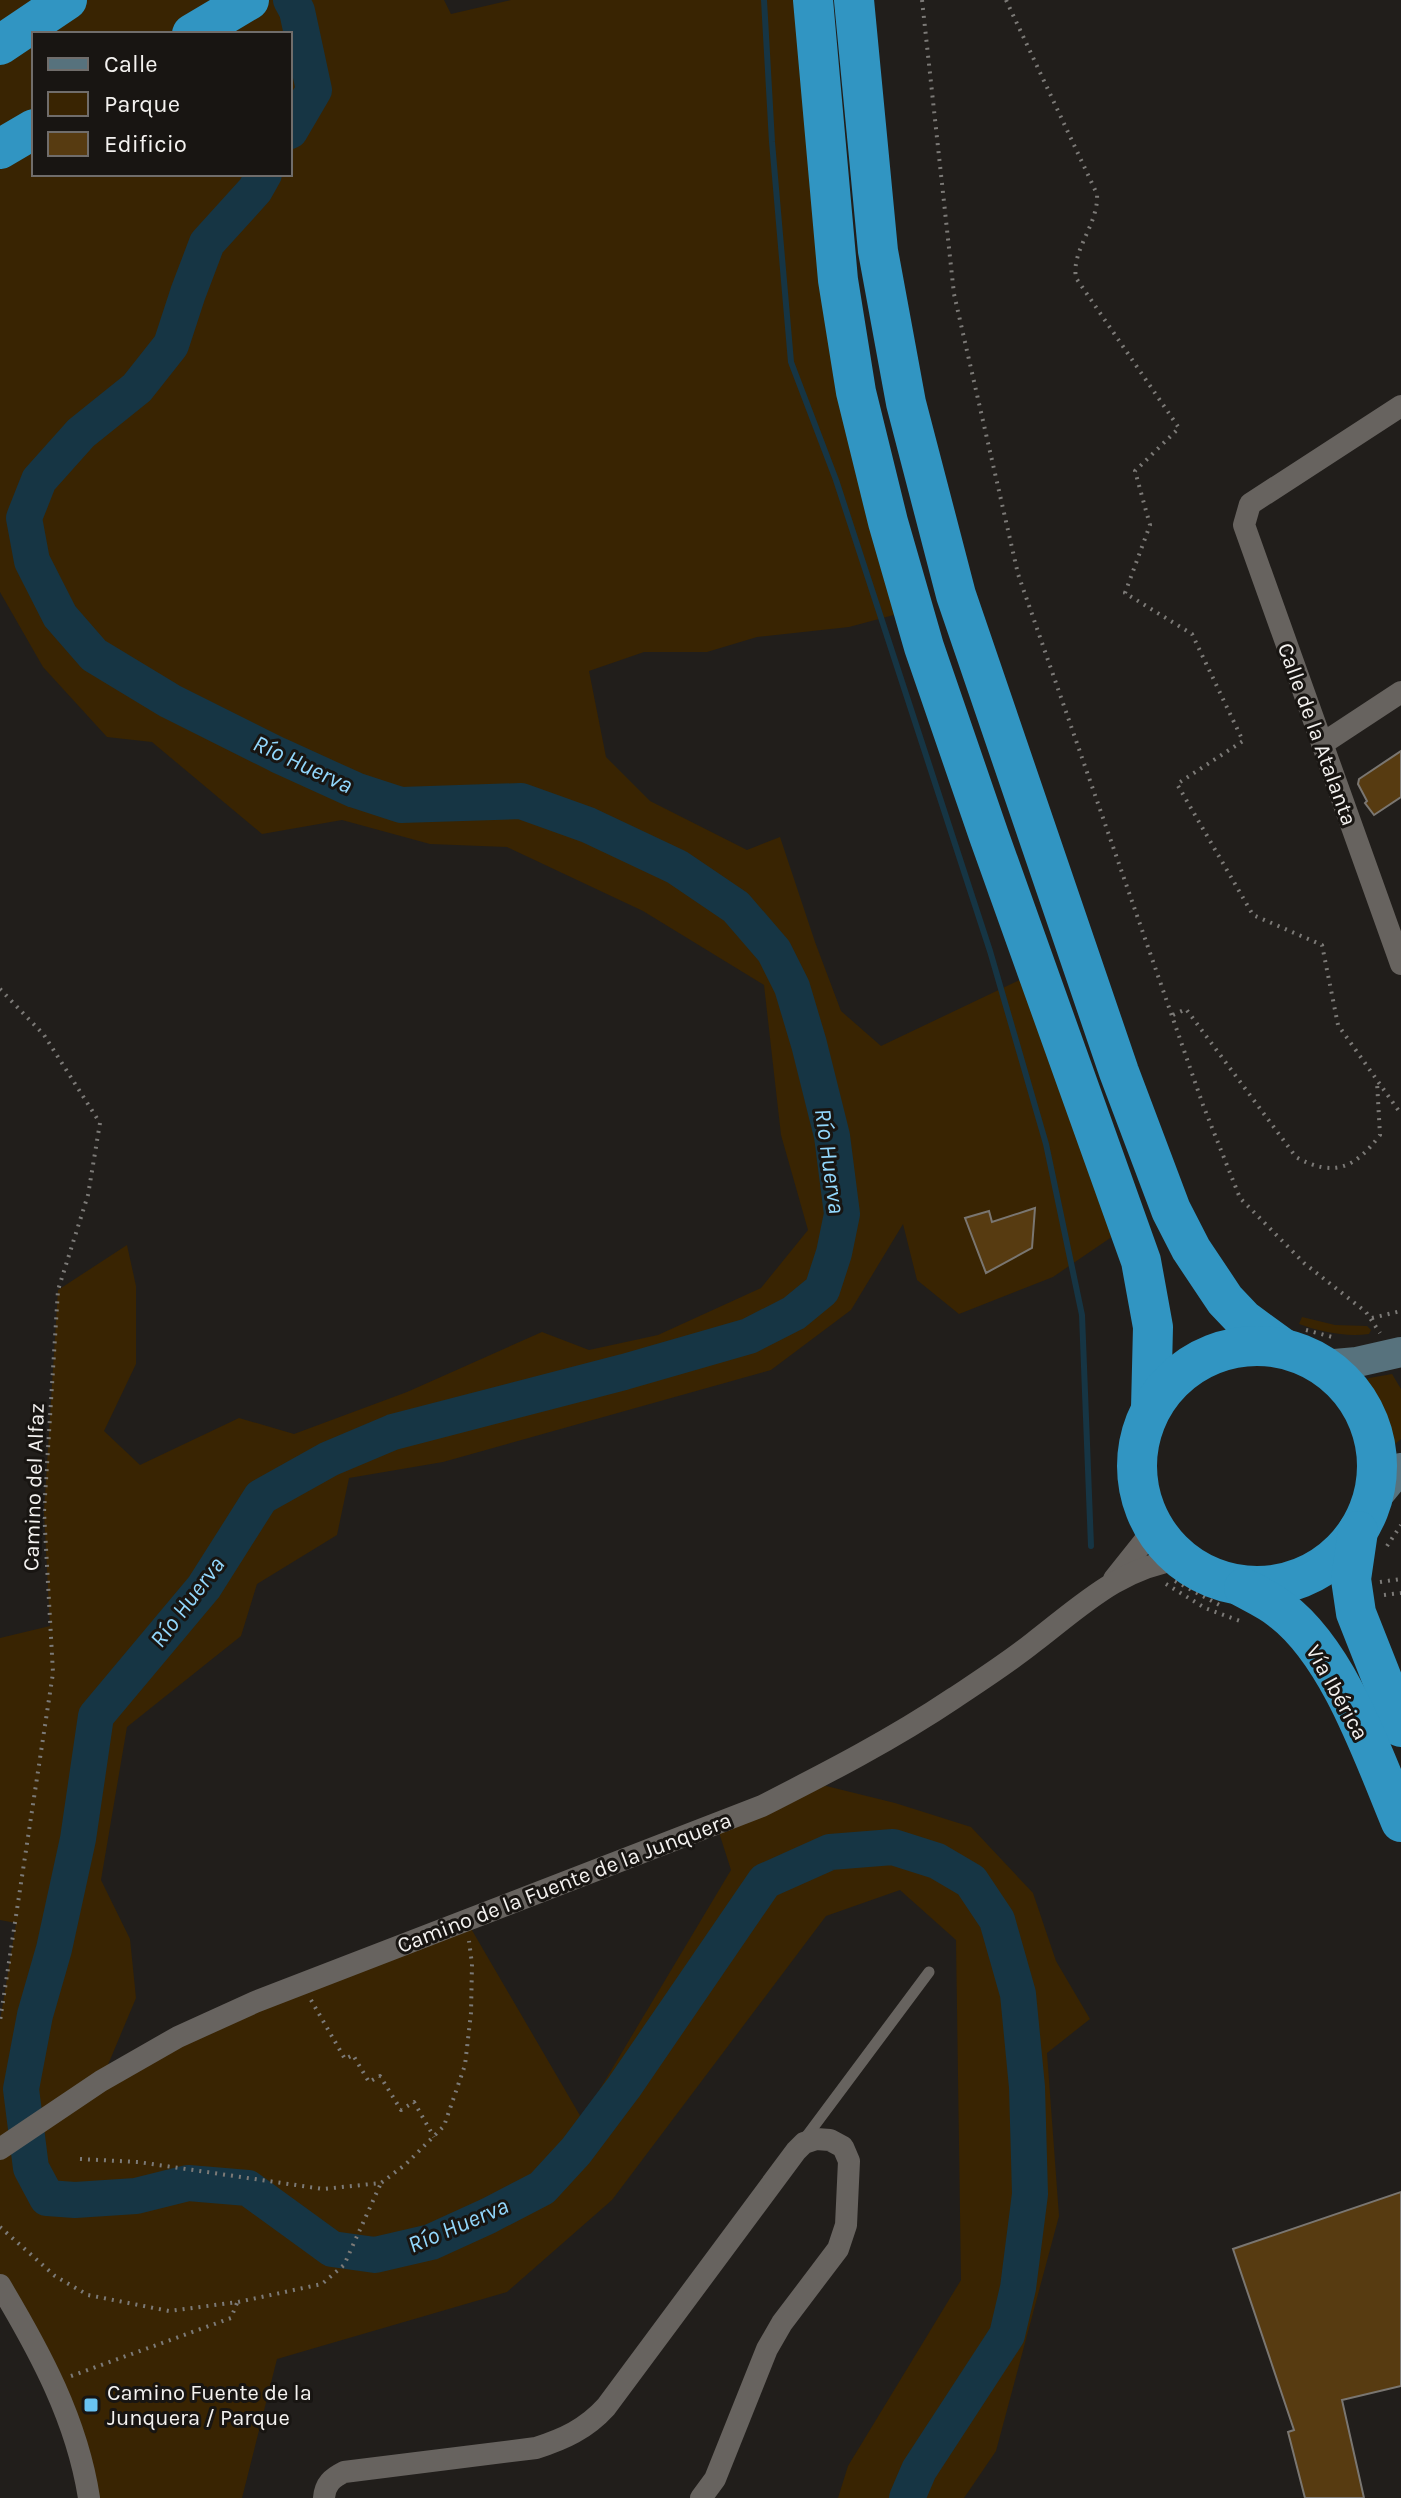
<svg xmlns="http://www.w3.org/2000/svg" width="1401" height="2498" viewBox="0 0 1401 2498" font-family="Karla,sans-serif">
<rect width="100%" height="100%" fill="#211e1b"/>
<!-- green -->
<g fill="#392402" fill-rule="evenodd">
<path d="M0,0H444L451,14L511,0H804L905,612L849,627L757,637L707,652H644L589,671L606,757L650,801L747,850L780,837L815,942L841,1011L881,1046L1030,975L1122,1230L1053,1277L959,1314L917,1280L903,1224L851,1310L771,1370L443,1462L349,1478L337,1535L257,1584L241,1636L127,1727L101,1880L130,1939L136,1998L102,2079L466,1920L582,2119L731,1870L716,1823L810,1782L895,1803L971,1827L1033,1893L1056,1961L1090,2019L1047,2053L1059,2216L996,2451L964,2498H838L848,2466L961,2280L956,1940L900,1890L826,1916L612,2200L507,2292L277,2359L242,2498H89L86,2478L0,2285V2021L16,1923L0,1920V1638L50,1626L44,1512L58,1290L127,1245L136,1286V1364L104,1431L140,1465L239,1418L294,1434L407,1392L542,1332L589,1350L658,1335L761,1288L808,1230L781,1135L764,985L643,911L507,847L430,844L342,820L262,834L152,742L107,737L43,667L0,592ZM34,34H290V174H34ZM1035,1208L1032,1248L986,1272L989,1212L998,1241L1019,1230L1017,1214Z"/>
<path d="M1302,1317L1335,1325L1367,1326L1371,1330L1369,1334C1345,1337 1321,1332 1299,1324Z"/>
<path d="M1392,1374L1401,1389V1439L1395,1444L1392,1443L1382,1410L1366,1381L1369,1378Z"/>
</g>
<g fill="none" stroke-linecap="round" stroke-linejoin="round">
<!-- stream -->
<path stroke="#163544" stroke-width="6" d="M764,0L772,142L791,362L836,480L990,951L1046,1144L1082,1315L1091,1546"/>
<!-- river -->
<g stroke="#163544" stroke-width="36">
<path d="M290,131L314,90L297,11L291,0"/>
<path d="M264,174L255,190L207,243L188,293L171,345L137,388L81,433L39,480L24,518L32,561L60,616L94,655L170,701L278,755L355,790L401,805L521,801L588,825L677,867L736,907L774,951L792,987L809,1044L832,1136L842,1214L834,1253L822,1290L794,1313L749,1336L624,1372L393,1432L329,1459L261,1497L204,1587L96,1716L78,1839L54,1949L35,2015L21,2089L31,2168L47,2198L75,2200L136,2196L188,2183L248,2188L332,2249L375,2255L431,2242L488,2216L542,2188L576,2151L624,2087L765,1881L830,1852L893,1847L937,1861L971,1881L997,1920L1018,1994L1027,2087L1030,2194L1018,2288L1007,2335L919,2470L907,2498"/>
</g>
</g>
<!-- building -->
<g fill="#573b11" stroke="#7a7671" stroke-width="2">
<path d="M1401,751V797L1374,815L1365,803L1367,801L1358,784L1359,779Z"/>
<path d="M1035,1208L1032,1248L986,1273L965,1218L989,1211L992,1222Z"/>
<path d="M1401,2192V2386L1342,2400L1364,2498H1305L1288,2432L1294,2430L1233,2249Z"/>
</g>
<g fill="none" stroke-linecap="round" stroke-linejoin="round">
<!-- path -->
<g stroke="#7c7a77" stroke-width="4" stroke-dasharray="2 6" stroke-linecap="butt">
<path d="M922,0L954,294L1018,574L1203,1105L1240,1198L1304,1263L1366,1312L1380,1333"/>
<path d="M1006,0L1097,194C1099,224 1071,250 1076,278L1179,428L1135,471L1150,525L1125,593L1192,634L1243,741L1177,784L1253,915L1322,945L1338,1025L1401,1114"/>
<path d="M0,989L44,1035L100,1123L88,1195L58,1290L44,1512L53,1673L0,2021"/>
<path d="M1173,1015L1186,1009L1296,1157C1334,1178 1355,1168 1380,1135L1377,1082"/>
<path d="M1372,1318L1401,1311"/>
<path d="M1306,1330L1336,1338"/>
<path d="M1387,1546L1401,1525"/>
<path d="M1175,1581L1223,1607"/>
<path d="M1380,1582L1401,1579"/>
<path d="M1166,1584L1205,1608L1240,1621"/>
<path d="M1384,1595L1401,1593"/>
<path d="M311,2000L345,2059L353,2055L369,2082L380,2076L401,2110L414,2102L434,2137"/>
<path d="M80,2159L138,2162L323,2189L381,2183L406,2164L444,2126L465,2065L471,2013L472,1964L469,1941"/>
<path d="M0,2227L55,2276L88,2295L169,2311L238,2302L322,2284L344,2265L381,2183"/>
<path d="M71,2376L231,2318L237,2303"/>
</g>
<!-- lane -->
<path stroke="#67635f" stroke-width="11" d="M803,2141L929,1972"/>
<!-- street -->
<g stroke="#67635f" stroke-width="22">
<path d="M1401,406L1250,504L1244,525L1401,964"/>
<path d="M1322,744L1401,692"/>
<path d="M1114,1579L1154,1529"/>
<path d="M0,2149L101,2081L178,2037L255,2002L762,1806C827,1773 893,1739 954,1698C981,1680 1009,1662 1034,1642C1081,1606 1120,1567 1182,1559"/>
<path d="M0,2285C40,2352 77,2420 89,2498"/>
<path d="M324,2498C325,2484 332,2478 344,2472L536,2448C564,2439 586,2429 606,2407L796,2151L804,2143L816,2139L830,2140L843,2147L849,2161L846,2225L838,2249L782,2323L767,2349L715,2479L701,2498"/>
</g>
<!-- secondary -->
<g stroke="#57727d" stroke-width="30">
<path d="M1323,1365L1357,1362L1401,1352"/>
<path d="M1368,1508L1401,1468"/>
</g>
<!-- highway -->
<g stroke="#3195c2" stroke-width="40">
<path d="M813,0L838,280L856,392L888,522L924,647L989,836L1141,1261L1153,1327L1151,1408"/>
<path d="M854,0L878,251L906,403L956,595L1119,1072L1171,1210L1191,1249L1225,1300L1244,1320L1281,1347"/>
<path d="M192,34L249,0"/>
<path d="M0,45L67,0"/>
<path d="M0,149L34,129"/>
<circle cx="1257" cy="1466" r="120"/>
<path d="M1358,1531L1351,1579L1356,1613L1401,1727"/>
<path d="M1244,1588C1257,1595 1270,1601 1281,1610C1339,1654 1373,1755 1401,1822"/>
</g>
</g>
<!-- markers -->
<rect fill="#69c3f1" stroke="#181512" stroke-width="3" x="83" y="2397" width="16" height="16" rx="4"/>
<g text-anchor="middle" stroke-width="6" stroke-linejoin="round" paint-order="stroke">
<!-- street labels -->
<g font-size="22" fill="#f4f2f0" stroke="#181512">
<text transform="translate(1318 734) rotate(70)" y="8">Calle de la Atalanta</text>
<text transform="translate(33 1487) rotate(-88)" y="8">Camino del Alfaz</text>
<text transform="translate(1338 1692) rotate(61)" y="8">Vía Ibérica</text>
<text transform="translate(564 1882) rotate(-21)" y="8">Camino de la Fuente de la Junquera</text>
</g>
<!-- poi labels -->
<g font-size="22" fill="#f4f2f0" stroke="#181512" text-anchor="start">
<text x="107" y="2400">Camino Fuente de la<tspan x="107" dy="25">Junquera / Parque</tspan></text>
</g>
<!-- water labels -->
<g font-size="24" font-style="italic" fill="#92d7fc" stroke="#181512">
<text transform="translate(303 764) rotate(25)" y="8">Río Huerva</text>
<text transform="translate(830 1161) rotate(82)" y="8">Río Huerva</text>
<text transform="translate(187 1602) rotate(-53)" y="8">Río Huerva</text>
<text transform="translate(458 2225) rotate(-23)" y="8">Río Huerva</text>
</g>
</g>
<!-- legend -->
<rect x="32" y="32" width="260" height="144" fill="#181512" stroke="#706d6b" stroke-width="2"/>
<rect x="48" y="58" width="40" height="12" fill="#57727d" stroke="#706d6b" stroke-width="2"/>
<text x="104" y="72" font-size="24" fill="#f4f2f0">Calle</text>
<rect x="48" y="92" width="40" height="24" fill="#392402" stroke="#706d6b" stroke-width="2"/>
<text x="104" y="112" font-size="24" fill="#f4f2f0">Parque</text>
<rect x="48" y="132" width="40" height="24" fill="#573b11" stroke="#706d6b" stroke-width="2"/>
<text x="104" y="152" font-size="24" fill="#f4f2f0">Edificio</text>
</svg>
